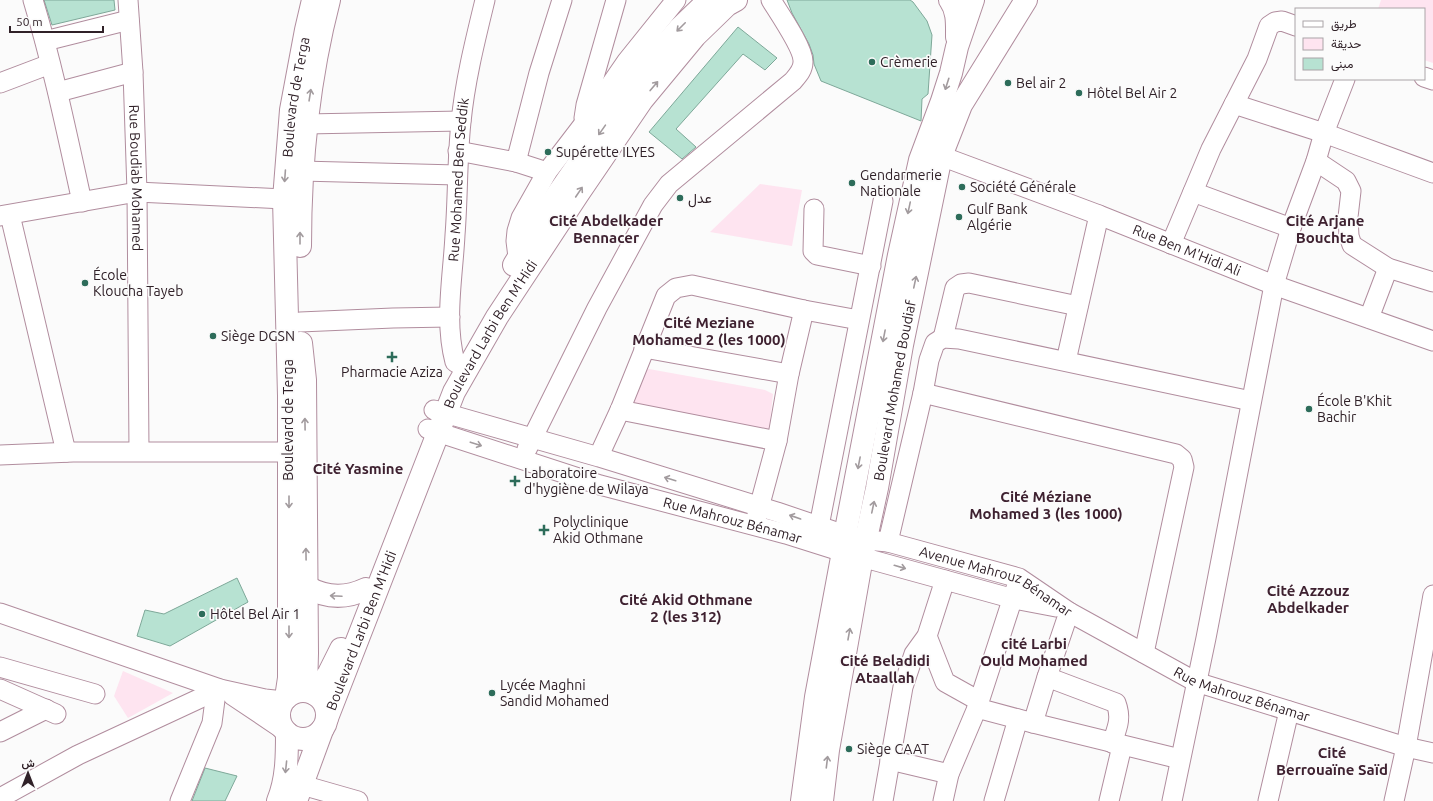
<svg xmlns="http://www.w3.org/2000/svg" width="1433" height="801" viewBox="0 0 1433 801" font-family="Ubuntu,Vazirmatn,sans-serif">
<rect width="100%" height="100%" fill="#fbfbfb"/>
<!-- green -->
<g fill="#fee4f0">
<path d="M1381,0H1433V63L1424,60V9H1378Z"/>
<path d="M760,184L802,190L792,246L710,232Z"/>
<path d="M649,369L765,390L773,394L769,431L628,404L641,371Z"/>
<path d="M123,671L173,693L128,718L114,696Z"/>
</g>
<!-- building -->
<g fill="#b7e2d2" stroke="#7ea899">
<path d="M44,0H114L115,10L52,25Z"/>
<path d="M787,0H910L913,2L927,21L932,35L928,94L922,99L921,121L821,81L814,64L813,55L809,44L792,13Z"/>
<path d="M738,27L777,58L765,70L743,54L676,129L696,147L682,159L649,132Z"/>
<path d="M237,578L248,602L170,646L137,636L145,610L164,614Z"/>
<path d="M205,768L237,776L225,801H192Z"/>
</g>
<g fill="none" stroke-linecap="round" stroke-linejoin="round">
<defs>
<g id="minor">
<path d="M33,0C53,66 67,134 82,202"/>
<path id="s1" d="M128,0L133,72L137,192L139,451"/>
<path d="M45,41L129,20"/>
<path d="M1424,77L1433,80"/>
<path d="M0,83L50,64"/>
<path d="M58,92L133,72"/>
<path d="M1234,104L1324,133L1433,173"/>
<path d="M584,118L586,105L616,0"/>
<path d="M306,124L461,121"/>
<path id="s2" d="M928,149L941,156L1099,215L1274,285L1433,341"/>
<path d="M458,151L516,162L547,172"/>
<path d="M1316,161L1346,181L1351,191L1348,217L1349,236L1352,245L1388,268L1433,282"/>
<path d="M516,162L539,73L562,0"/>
<path d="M301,171L457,175"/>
<path d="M1193,192L1291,228"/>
<path d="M814,209L813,251L817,255L871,266"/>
<path d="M10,215L66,452"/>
<path d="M0,216L137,192L284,199L298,198"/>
<path d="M1171,244L1211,149L1257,59L1269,26L1275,22L1282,21L1296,26"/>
<path d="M518,257L516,241L517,231L521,218L547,172L583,125L627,61L676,0"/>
<path d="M1369,318L1388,268"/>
<path d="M300,322L393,318L450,317"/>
<path d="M943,338L955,288L961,284L969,283L1078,306"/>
<path d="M644,348L789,374"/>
<path d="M1066,361L1099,215"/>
<path id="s3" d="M467,369L455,362C444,321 453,276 455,235C458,197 457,160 461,122C465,81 475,41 485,0"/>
<path d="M923,393L1176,454L1182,459L1184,467L1144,653"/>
<path id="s4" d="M434,410L599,457L777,512L845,535L866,540L888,542L1019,578L1069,612L1196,682L1406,747L1433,753"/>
<path d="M620,410L777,441"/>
<path id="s5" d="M428,429L600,485L786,534L843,552L1014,599L1056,607"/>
<path d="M527,449L597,308L653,205L669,184L793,81C798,75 803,70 803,62C804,49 779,13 771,0"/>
<path d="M602,449L620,410L666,296L676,288L692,285L804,310L859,320"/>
<path d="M0,455L73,452H305"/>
<path d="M756,519L777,441L789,374L804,310"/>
<path d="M815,537L819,526L883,201"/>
<path d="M888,542L923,393L929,360L935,343L943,338L959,339L1251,401"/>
<path d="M1016,588L977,708L1033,723"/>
<path d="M1069,612L1047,677L1033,723L1180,759"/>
<path d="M0,613L220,689L265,699L284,701"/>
<path d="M927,636L945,682L979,701"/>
<path d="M0,667L95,694"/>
<path d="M1047,677L1116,703C1122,719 1117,728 1112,743"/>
<path d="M0,689L56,714"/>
<path d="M232,695L284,730"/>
<path d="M0,732L46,709"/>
<path d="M890,760L949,774"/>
<path d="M302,785L358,801"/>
<path d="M0,798L78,755L220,689"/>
<path d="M180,801L212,723L216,692"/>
<path d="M883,801L903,687L914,654L927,636L945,580"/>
<path d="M943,801L949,774L977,708"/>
<path d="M994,801L1018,719"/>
<path d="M1109,801L1122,746"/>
<path d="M1172,801L1206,638L1274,285L1291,228L1316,161L1324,133L1345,79"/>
<path d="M1268,801L1289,711"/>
<path d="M1394,801L1406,747L1433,595"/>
</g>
<g id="major">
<path d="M950,0C958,11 957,24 957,37"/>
<path d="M300,246C300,163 308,81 329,0"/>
<path d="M514,265L557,195L645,68L679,29L709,0"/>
<path d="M301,343L305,380L307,653L306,691"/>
<path d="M307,587C326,598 345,599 366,589"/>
<circle cx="303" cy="715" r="24"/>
<path d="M315,694L329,673L341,649"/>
<path id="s6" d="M286,698L289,678V396L284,199L291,110L306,30L313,0"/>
<path id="s7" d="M327,718L454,392L497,317L578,194L642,100L695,36L727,5L736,0"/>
<path d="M278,801C287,779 287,756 287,733"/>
<path d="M296,801L322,730"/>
<path d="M802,801L816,697L843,552L845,535L899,255L920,160L942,101L951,73L957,47L973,0"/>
<path id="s8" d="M822,801L828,750L862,557L877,488L902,345L941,156L961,105L1026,0"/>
</g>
</defs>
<!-- minor casing -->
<use href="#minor" stroke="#b18d9e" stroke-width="21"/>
<!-- major casing -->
<use href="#major" stroke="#b18d9e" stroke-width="24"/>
<!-- minor -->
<use href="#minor" stroke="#fff" stroke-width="19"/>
<!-- major -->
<use href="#major" stroke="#fff" stroke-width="22"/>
</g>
<!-- one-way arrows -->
<defs><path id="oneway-shaft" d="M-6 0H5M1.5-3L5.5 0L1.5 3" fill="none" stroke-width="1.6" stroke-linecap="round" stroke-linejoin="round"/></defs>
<g stroke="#a29b9e">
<use href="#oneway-shaft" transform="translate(681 27) rotate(135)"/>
<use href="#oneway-shaft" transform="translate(947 84) rotate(108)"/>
<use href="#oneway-shaft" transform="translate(654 86) rotate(-50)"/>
<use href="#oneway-shaft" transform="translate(310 95) rotate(-81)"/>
<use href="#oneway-shaft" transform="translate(602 130) rotate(125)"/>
<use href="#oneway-shaft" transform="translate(285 176) rotate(94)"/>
<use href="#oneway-shaft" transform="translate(579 192) rotate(-56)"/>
<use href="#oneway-shaft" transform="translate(909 208) rotate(102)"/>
<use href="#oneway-shaft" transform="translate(300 238) rotate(-90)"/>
<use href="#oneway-shaft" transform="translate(915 282) rotate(-78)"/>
<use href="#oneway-shaft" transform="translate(884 336) rotate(101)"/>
<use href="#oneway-shaft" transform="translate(305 424) rotate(-91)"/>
<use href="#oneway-shaft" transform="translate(476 444) rotate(18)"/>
<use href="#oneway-shaft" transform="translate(859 463) rotate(101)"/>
<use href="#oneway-shaft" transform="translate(670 479) rotate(-163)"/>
<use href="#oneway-shaft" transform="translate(289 502) rotate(90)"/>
<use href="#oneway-shaft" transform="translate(873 507) rotate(-78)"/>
<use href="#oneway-shaft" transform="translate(795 517) rotate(-161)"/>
<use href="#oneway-shaft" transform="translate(306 554) rotate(-91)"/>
<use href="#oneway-shaft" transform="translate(900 567) rotate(16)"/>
<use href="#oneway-shaft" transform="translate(336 596) rotate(-177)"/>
<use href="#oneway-shaft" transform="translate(289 632) rotate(90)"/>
<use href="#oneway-shaft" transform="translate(849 634) rotate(-80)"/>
<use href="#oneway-shaft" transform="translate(827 762) rotate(-83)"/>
<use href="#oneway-shaft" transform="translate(286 767) rotate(96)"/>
</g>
<!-- markers -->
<g fill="#2d6c5a" stroke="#fbfbfb" stroke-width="1.5">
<circle cx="872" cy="62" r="4"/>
<circle cx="1008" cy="83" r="4"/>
<circle cx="1079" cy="93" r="4"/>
<circle cx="548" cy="152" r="4"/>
<circle cx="852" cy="183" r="4"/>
<circle cx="962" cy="187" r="4"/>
<circle cx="680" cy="198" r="4"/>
<circle cx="959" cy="217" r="4"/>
<circle cx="85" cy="283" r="4"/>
<circle cx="213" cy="336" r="4"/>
<path d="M390 351h4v4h4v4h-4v4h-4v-4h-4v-4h4z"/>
<circle cx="1309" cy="409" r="4"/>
<path d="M513 475h4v4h4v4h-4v4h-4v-4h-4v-4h4z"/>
<path d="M542 524h4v4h4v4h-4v4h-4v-4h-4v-4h4z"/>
<circle cx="202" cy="614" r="4"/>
<circle cx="492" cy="693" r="4"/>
<circle cx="849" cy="749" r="4"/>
</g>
<g text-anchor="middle" stroke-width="3.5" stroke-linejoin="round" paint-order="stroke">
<!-- poi labels -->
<g font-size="14" fill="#302128" stroke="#fbfbfb" text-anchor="start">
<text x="880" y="67">Crèmerie</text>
<text x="1016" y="88">Bel air 2</text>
<text x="1087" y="98">Hôtel Bel Air 2</text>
<text x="556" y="157">Supérette ILYES</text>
<text x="860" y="180">Gendarmerie<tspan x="860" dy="16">Nationale</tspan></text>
<text x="970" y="192">Société Générale</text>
<text x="688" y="203">عدل</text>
<text x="967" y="214">Gulf Bank<tspan x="967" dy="16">Algérie</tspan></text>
<text x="93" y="280">École<tspan x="93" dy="16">Kloucha Tayeb</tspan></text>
<text x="221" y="341">Siège DGSN</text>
<text x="392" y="377" text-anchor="middle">Pharmacie Aziza</text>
<text x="1317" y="406">École B'Khit<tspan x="1317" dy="16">Bachir</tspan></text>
<text x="524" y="478">Laboratoire<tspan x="524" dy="16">d'hygiène de Wilaya</tspan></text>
<text x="553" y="527">Polyclinique<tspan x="553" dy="16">Akid Othmane</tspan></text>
<text x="210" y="619">Hôtel Bel Air 1</text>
<text x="500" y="690">Lycée Maghni<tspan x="500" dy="16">Sandid Mohamed</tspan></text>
<text x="857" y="754">Siège CAAT</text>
</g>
<!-- street labels -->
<g font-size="14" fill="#302128" stroke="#fbfbfb">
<text dy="5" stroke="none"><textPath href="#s6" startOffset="602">Boulevard de Terga</textPath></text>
<text dy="5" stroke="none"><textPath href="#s1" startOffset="178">Rue Boudiab Mohamed</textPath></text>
<text dy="5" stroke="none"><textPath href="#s3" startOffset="197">Rue Mohamed Ben Seddik</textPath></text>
<text dy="5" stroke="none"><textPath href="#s2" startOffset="278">Rue Ben M'Hidi Ali</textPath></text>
<text dy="5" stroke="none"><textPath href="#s7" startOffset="418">Boulevard Larbi Ben M'Hidi</textPath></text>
<text dy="5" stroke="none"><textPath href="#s8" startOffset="417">Boulevard Mohamed Boudiaf</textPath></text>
<text transform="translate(288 420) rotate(-90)" y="5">Boulevard de Terga</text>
<text dy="5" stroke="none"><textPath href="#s5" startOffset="318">Rue Mahrouz Bénamar</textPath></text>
<text dy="5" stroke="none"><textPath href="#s4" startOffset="589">Avenue Mahrouz Bénamar</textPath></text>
<text dy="5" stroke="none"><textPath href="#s7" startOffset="94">Boulevard Larbi Ben M'Hidi</textPath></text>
<text dy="5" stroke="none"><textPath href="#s4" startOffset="862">Rue Mahrouz Bénamar</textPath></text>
</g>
<!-- neighbourhood labels -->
<g font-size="15" font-weight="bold" fill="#3e2130" stroke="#fbfbfb">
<text x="606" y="226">Cité Abdelkader<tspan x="606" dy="17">Bennacer</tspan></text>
<text x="1325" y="226">Cité Arjane<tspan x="1325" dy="17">Bouchta</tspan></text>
<text x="709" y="328">Cité Meziane<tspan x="709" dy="17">Mohamed 2 (les 1000)</tspan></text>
<text x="358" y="474">Cité Yasmine</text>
<text x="1046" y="502">Cité Méziane<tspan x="1046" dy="17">Mohamed 3 (les 1000)</tspan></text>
<text x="1308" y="596">Cité Azzouz<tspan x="1308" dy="17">Abdelkader</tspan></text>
<text x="686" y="605">Cité Akid Othmane<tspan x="686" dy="17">2 (les 312)</tspan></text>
<text x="1034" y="649">cité Larbi<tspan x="1034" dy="17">Ould Mohamed</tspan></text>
<text x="885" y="666">Cité Beladidi<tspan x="885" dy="17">Ataallah</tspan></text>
<text x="1332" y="758">Cité<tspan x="1332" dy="17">Berrouaïne Saïd</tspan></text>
</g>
</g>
<!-- legend -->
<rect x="1295" y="8" width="130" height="72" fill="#fbfbfb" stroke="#aaa4a7"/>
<rect x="1303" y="21" width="20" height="6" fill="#ffffff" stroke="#aaa4a7"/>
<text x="1331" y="28" font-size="12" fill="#302128">طريق</text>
<rect x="1303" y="38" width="20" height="12" fill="#fee4f0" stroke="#aaa4a7"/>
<text x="1331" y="48" font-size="12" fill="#302128">حديقة</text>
<rect x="1303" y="58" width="20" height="12" fill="#b7e2d2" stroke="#aaa4a7"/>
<text x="1331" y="68" font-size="12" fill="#302128">مبنى</text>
<!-- north arrow -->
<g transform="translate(28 773)" stroke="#fbfbfb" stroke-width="3" paint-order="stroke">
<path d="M0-3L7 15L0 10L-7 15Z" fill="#302128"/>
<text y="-6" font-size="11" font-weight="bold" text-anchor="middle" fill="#302128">ش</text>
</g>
<!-- scale -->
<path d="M10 26v6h93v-6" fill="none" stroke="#302128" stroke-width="2"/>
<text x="16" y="26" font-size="12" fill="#302128" stroke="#fbfbfb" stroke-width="3" paint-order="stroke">50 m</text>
</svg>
